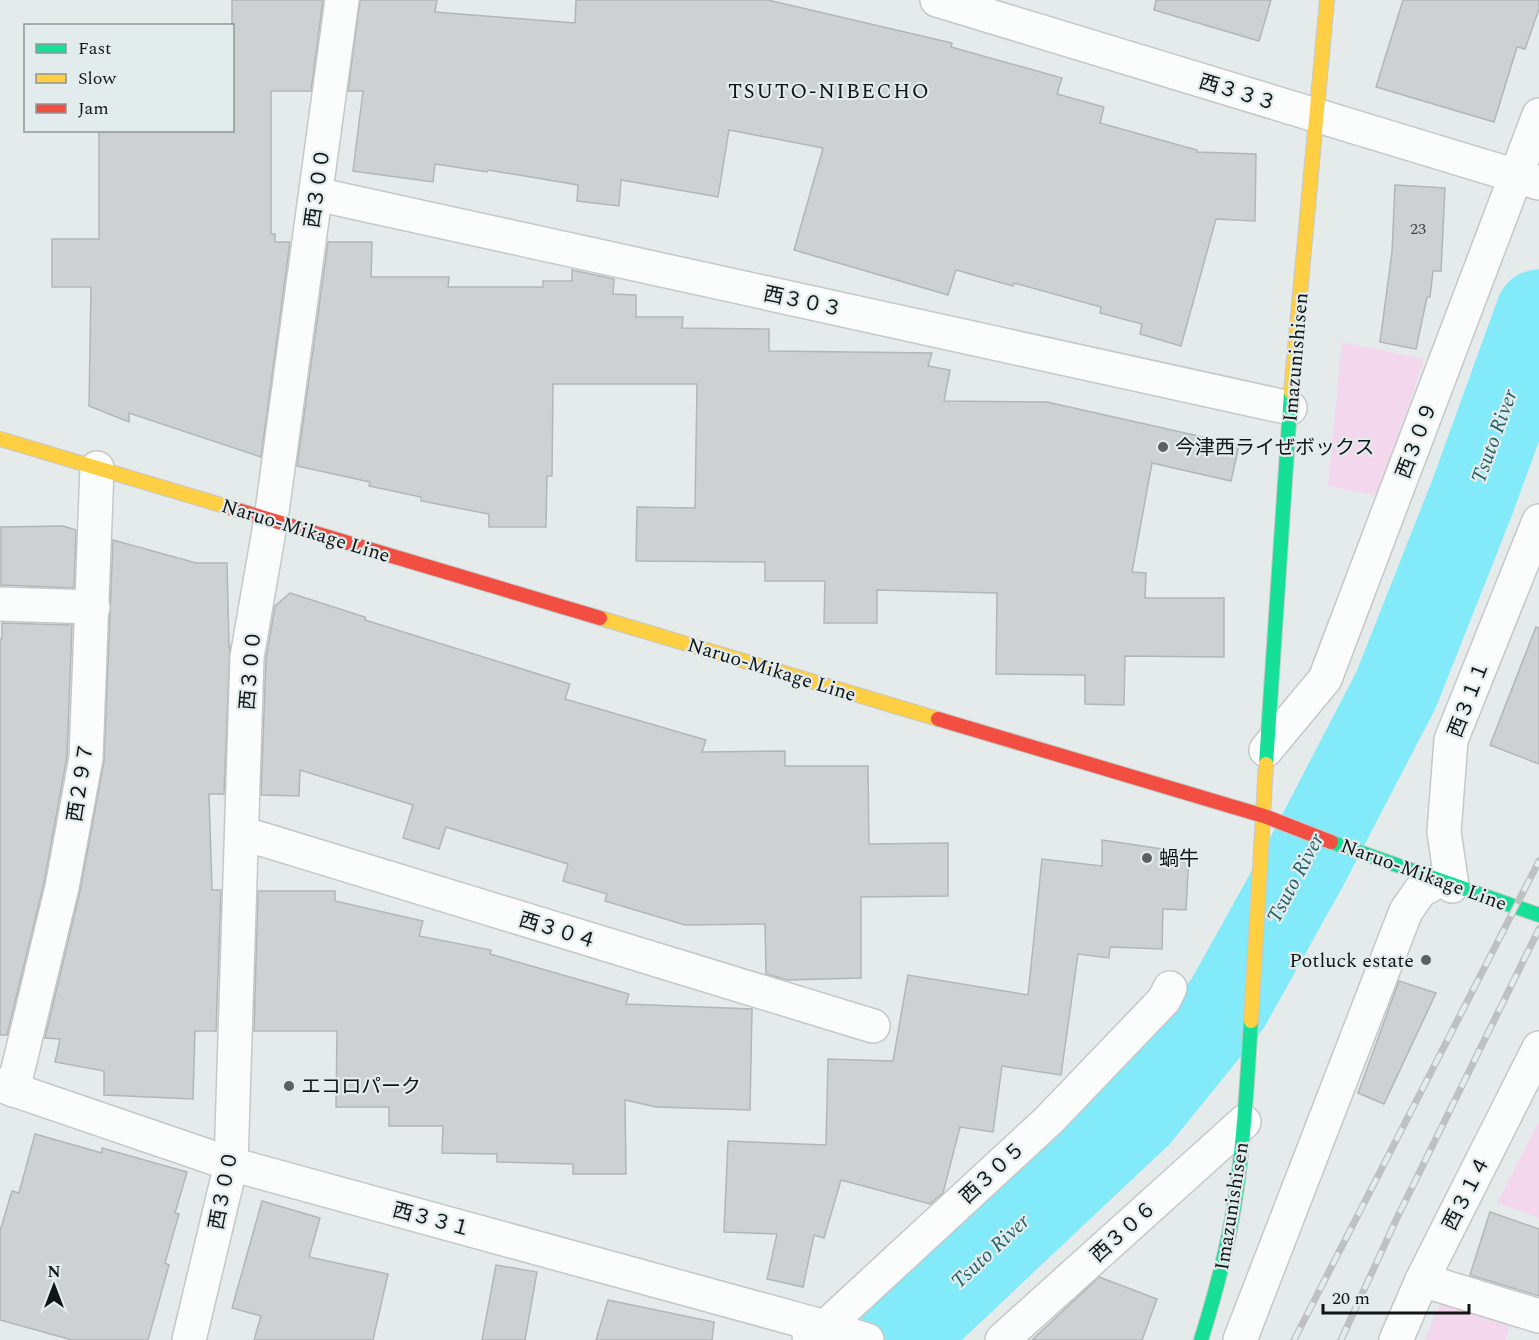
<svg xmlns="http://www.w3.org/2000/svg" width="1539" height="1340" viewBox="0 0 1539 1340" font-family="Spectral,'Noto Sans JP',serif">
<rect width="100%" height="100%" fill="#e5eaeb"/>
<!-- green -->
<g fill="#f3d7ed">
<path d="M1342,342L1424,359L1379,496L1328,486Z"/>
<path d="M1539,1121V1218L1497,1203Z"/>
<path d="M1450,1296L1514,1316L1505,1340H1425L1439,1305Z"/>
</g>
<g fill="none" stroke-linecap="round" stroke-linejoin="round">
<!-- river -->
<path stroke="#82eaf8" stroke-width="87" d="M894,1340L910,1329L1138,1114L1228,1003L1306,863L1396,690L1472,498L1539,313"/>
</g>
<!-- building -->
<g fill="#cdd1d1" stroke="#b2b6b6" stroke-width="1.5">
<path d="M232,0H323L311,91H271V234H275V242H290L261,457L129,413V422L89,406L91,287H52V239H99V130H232Z"/>
<path d="M360,0H437L435,12L575,23L576,0H768L952,43L951,47L1062,78L1057,94L1104,107L1100,123L1197,150V152L1256,154L1255,221L1216,219L1181,346L1140,334L1142,324L1100,313L1101,307L1014,283L1013,286L956,270L948,295L794,250L823,148L729,130L718,197L621,180L619,206L577,201L578,185L488,170L487,172L435,164L433,182L353,171L363,91H348Z"/>
<path d="M1156,0H1271L1259,41L1154,10Z"/>
<path d="M1403,0H1539V9L1525,49L1517,47L1494,122L1376,87Z"/>
<path d="M1395,185L1445,188L1441,271H1433L1430,297H1427L1416,349L1380,342L1392,252Z"/>
<path d="M328,242H372L371,277H449L448,287H543V281H572V270L614,279L613,294L636,295V317H683L682,328L769,329V351L932,353L928,366L950,370L944,401L1047,402L1239,445L1231,481L1152,463L1132,572L1146,573L1145,598H1224V657L1125,656L1124,705L1085,704V675L996,674L997,593L877,590V623H824L825,581H765V562L636,561L637,507L695,508L697,384H553L552,476H547L546,527H489V514L421,501V497L369,486L370,482L297,466Z"/>
<path d="M63,526L76,530L74,588L1,585V527Z"/>
<path d="M113,540L196,563H227L229,647L230,646L224,794H209L212,890H221L216,1031H195L193,1099L104,1095V1071L55,1062L60,1039L45,1038L80,891L104,761Z"/>
<path d="M290,593L365,617V620L570,684L565,699L706,740L702,752L785,751V766H868L869,844L948,843V896L861,897V978L788,980L766,974L765,924L685,925L605,901L607,894L563,881L568,864L446,827L439,849L403,838L413,805L300,770L299,796L261,795L266,659L275,606Z"/>
<path d="M2,623L72,625L67,756L44,883L7,1035H0V639H2Z"/>
<path d="M1536,627L1539,628V764L1490,745Z"/>
<path d="M1102,840L1189,853L1186,910L1163,909L1162,949L1110,947L1109,958L1078,954L1061,1075L1002,1066L993,1132L960,1127L943,1193L930,1204L841,1180L824,1238L814,1235L803,1287L767,1279L777,1234L724,1232L728,1141L826,1145L828,1059L893,1061L908,975L1028,995L1042,859L1102,866Z"/>
<path d="M258,891H335V901L423,921L419,936L491,950L490,954L629,994L626,1004L752,1009L750,1110L656,1107L625,1100L626,1174H573V1164L497,1162V1154L442,1153L443,1126H389V1107H336L337,1031H254Z"/>
<path d="M1399,981L1436,993L1384,1104L1358,1093Z"/>
<path d="M35,1134L102,1153V1148L187,1172L175,1213L179,1214L165,1263L169,1265L148,1340H72L0,1320V1231L12,1191L19,1193Z"/>
<path d="M262,1201L320,1218L309,1257L388,1274L373,1340H254L261,1316L232,1308Z"/>
<path d="M1490,1212L1539,1229V1296L1470,1275Z"/>
<path d="M496,1265L537,1272L525,1340H482Z"/>
<path d="M1099,1277L1157,1299L1142,1340H1032Z"/>
<path d="M608,1300L714,1322L712,1340H596Z"/>
</g>
<g fill="none" stroke-linecap="round" stroke-linejoin="round">
<defs>
<g id="street">
<path d="M937,0L1539,183"/>
<path d="M316,194L1290,408"/>
<path d="M0,604L93,607"/>
<path d="M1266,750L1325,679L1539,115"/>
<path d="M242,833L873,1026"/>
<path d="M1452,886L1444,832L1451,740L1539,521"/>
<path d="M0,1085L231,1164L825,1327L867,1340"/>
<path d="M13,1090L62,887L86,758L97,468"/>
<path d="M1422,1280L1539,1316"/>
<path d="M809,1335L825,1327L1049,1120L1164,1000L1170,988"/>
<path d="M189,1340L231,1164L247,657L271,519L342,0"/>
<path d="M1002,1340L1244,1122"/>
<path d="M1240,1340L1406,911L1420,891L1438,881"/>
<path d="M1396,1340L1422,1280L1539,1048"/>
</g>
<g id="fast">
<path d="M1266,764L1291,392"/>
<path d="M1331,842L1539,915"/>
<path d="M1201,1340C1216,1292 1229,1244 1236,1194C1245,1136 1247,1078 1251,1021"/>
</g>
<g id="slow">
<path d="M1291,392L1327,0"/>
<path d="M0,439L231,508"/>
<path d="M600,618L938,719"/>
<path d="M1251,1021L1266,764"/>
</g>
<g id="jam">
<path d="M231,508L600,618"/>
<path d="M938,719L1264,816L1331,842"/>
</g>
</defs>
<!-- street casing -->
<use href="#street" stroke="#c4c8c9" stroke-width="36"/>
<!-- fast casing -->
<use href="#fast" stroke="#c4c8c9" stroke-width="16"/>
<!-- slow casing -->
<use href="#slow" stroke="#c4c8c9" stroke-width="16"/>
<!-- jam casing -->
<use href="#jam" stroke="#c4c8c9" stroke-width="16"/>
<!-- street -->
<use href="#street" stroke="#fbfcfc" stroke-width="33"/>
<!-- fast -->
<use href="#fast" stroke="#16e098" stroke-width="14"/>
<!-- slow -->
<use href="#slow" stroke="#ffcf43" stroke-width="14"/>
<!-- jam -->
<use href="#jam" stroke="#f24e42" stroke-width="14"/>
<defs>
<g id="rail">
<path d="M1294,1340L1539,861"/>
<path d="M1341,1340L1396,1220L1539,929"/>
</g>
</defs>
<!-- rail casing -->
<use href="#rail" stroke="#bfc0c0" stroke-width="7"/>
<!-- rail -->
<use href="#rail" stroke="#e3eced" stroke-width="4.5" stroke-dasharray="14" stroke-linecap="butt"/>
</g>
<!-- markers -->
<g fill="#5c6060" stroke="#e3eced" stroke-width="2">
<circle cx="1163" cy="447" r="6"/>
<circle cx="1147" cy="858" r="6"/>
<circle cx="1426" cy="960" r="6"/>
<circle cx="289" cy="1086" r="6"/>
</g>
<g text-anchor="middle" stroke-width="4.5" stroke-linejoin="round" paint-order="stroke">
<!-- number labels -->
<g font-size="16" fill="#424545">
<text x="1418" y="234">23</text>
</g>
<!-- street labels -->
<g font-size="20" fill="#121515" stroke="#e3eced">
<text transform="translate(1238 92) rotate(17)" y="7">西３３３</text>
<text transform="translate(317 188) rotate(-82)" y="7">西３００</text>
<text transform="translate(803 301) rotate(12)" y="7">西３０３</text>
<text transform="translate(1295 357) rotate(-85)" y="7">Imazunishisen</text>
<text transform="translate(1416 440) rotate(-69)" y="7">西３０９</text>
<text transform="translate(306 530) rotate(17)" y="7">Naruo-Mikage Line</text>
<text transform="translate(772 669) rotate(17)" y="7">Naruo-Mikage Line</text>
<text transform="translate(250 670) rotate(-85)" y="7">西３００</text>
<text transform="translate(1468 699) rotate(-69)" y="7">西３１１</text>
<text transform="translate(80 782) rotate(-81)" y="7">西２９７</text>
<text transform="translate(1424 874) rotate(20)" y="7">Naruo-Mikage Line</text>
<text transform="translate(558 930) rotate(17)" y="7">西３０４</text>
<text transform="translate(992 1172) rotate(-43)" y="7">西３０５</text>
<text transform="translate(223 1190) rotate(-79)" y="7">西３００</text>
<text transform="translate(1466 1193) rotate(-63)" y="7">西３１４</text>
<text transform="translate(1231 1206) rotate(-81)" y="7">Imazunishisen</text>
<text transform="translate(432 1219) rotate(15)" y="7">西３３１</text>
<text transform="translate(1123 1231) rotate(-42)" y="7">西３０６</text>
</g>
<!-- poi labels -->
<g font-size="20" fill="#121515" stroke="#e3eced" text-anchor="start">
<text x="1175" y="454">今津西ライぜボックス</text>
<text x="1159" y="865">蝸牛</text>
<text x="1414" y="967" text-anchor="end">Potluck estate</text>
<text x="301" y="1093">エコロパーク</text>
</g>
<!-- neighbourhood labels -->
<g font-size="21" letter-spacing="1.5" fill="#121515" stroke="#e3eced">
<text x="829" y="98">TSUTO-NIBECHO</text>
</g>
<!-- water labels -->
<g font-size="21" font-style="italic" fill="#246068" stroke="#e3eced">
<text transform="translate(1494 436) rotate(-70)" y="7">Tsuto River</text>
<text transform="translate(1295 878) rotate(-62)" y="7">Tsuto River</text>
<text transform="translate(990 1251) rotate(-43)" y="7">Tsuto River</text>
</g>
</g>
<!-- legend -->
<rect x="24" y="24" width="210" height="108" fill="#e3eced" stroke="#8f9697" stroke-width="1.5"/>
<rect x="36" y="44" width="30" height="9" fill="#16e098" stroke="#8f9697" stroke-width="1.5"/>
<text x="78" y="54" font-size="18" fill="#121515">Fast</text>
<rect x="36" y="74" width="30" height="9" fill="#ffcf43" stroke="#8f9697" stroke-width="1.5"/>
<text x="78" y="84" font-size="18" fill="#121515">Slow</text>
<rect x="36" y="104" width="30" height="9" fill="#f24e42" stroke="#8f9697" stroke-width="1.5"/>
<text x="78" y="114" font-size="18" fill="#121515">Jam</text>
<!-- north arrow -->
<g transform="translate(54 1286)" stroke="#e3eced" stroke-width="4.5" paint-order="stroke">
<path d="M0-4.5L10 22L0 15L-10 22Z" fill="#121515"/>
<text y="-9" font-size="16" font-weight="bold" text-anchor="middle" fill="#121515">N</text>
</g>
<!-- scale -->
<path d="M1323 1304v9h146v-9" fill="none" stroke="#121515" stroke-width="3"/>
<text x="1332" y="1304" font-size="18" fill="#121515" stroke="#e3eced" stroke-width="4.5" paint-order="stroke">20 m</text>
</svg>
